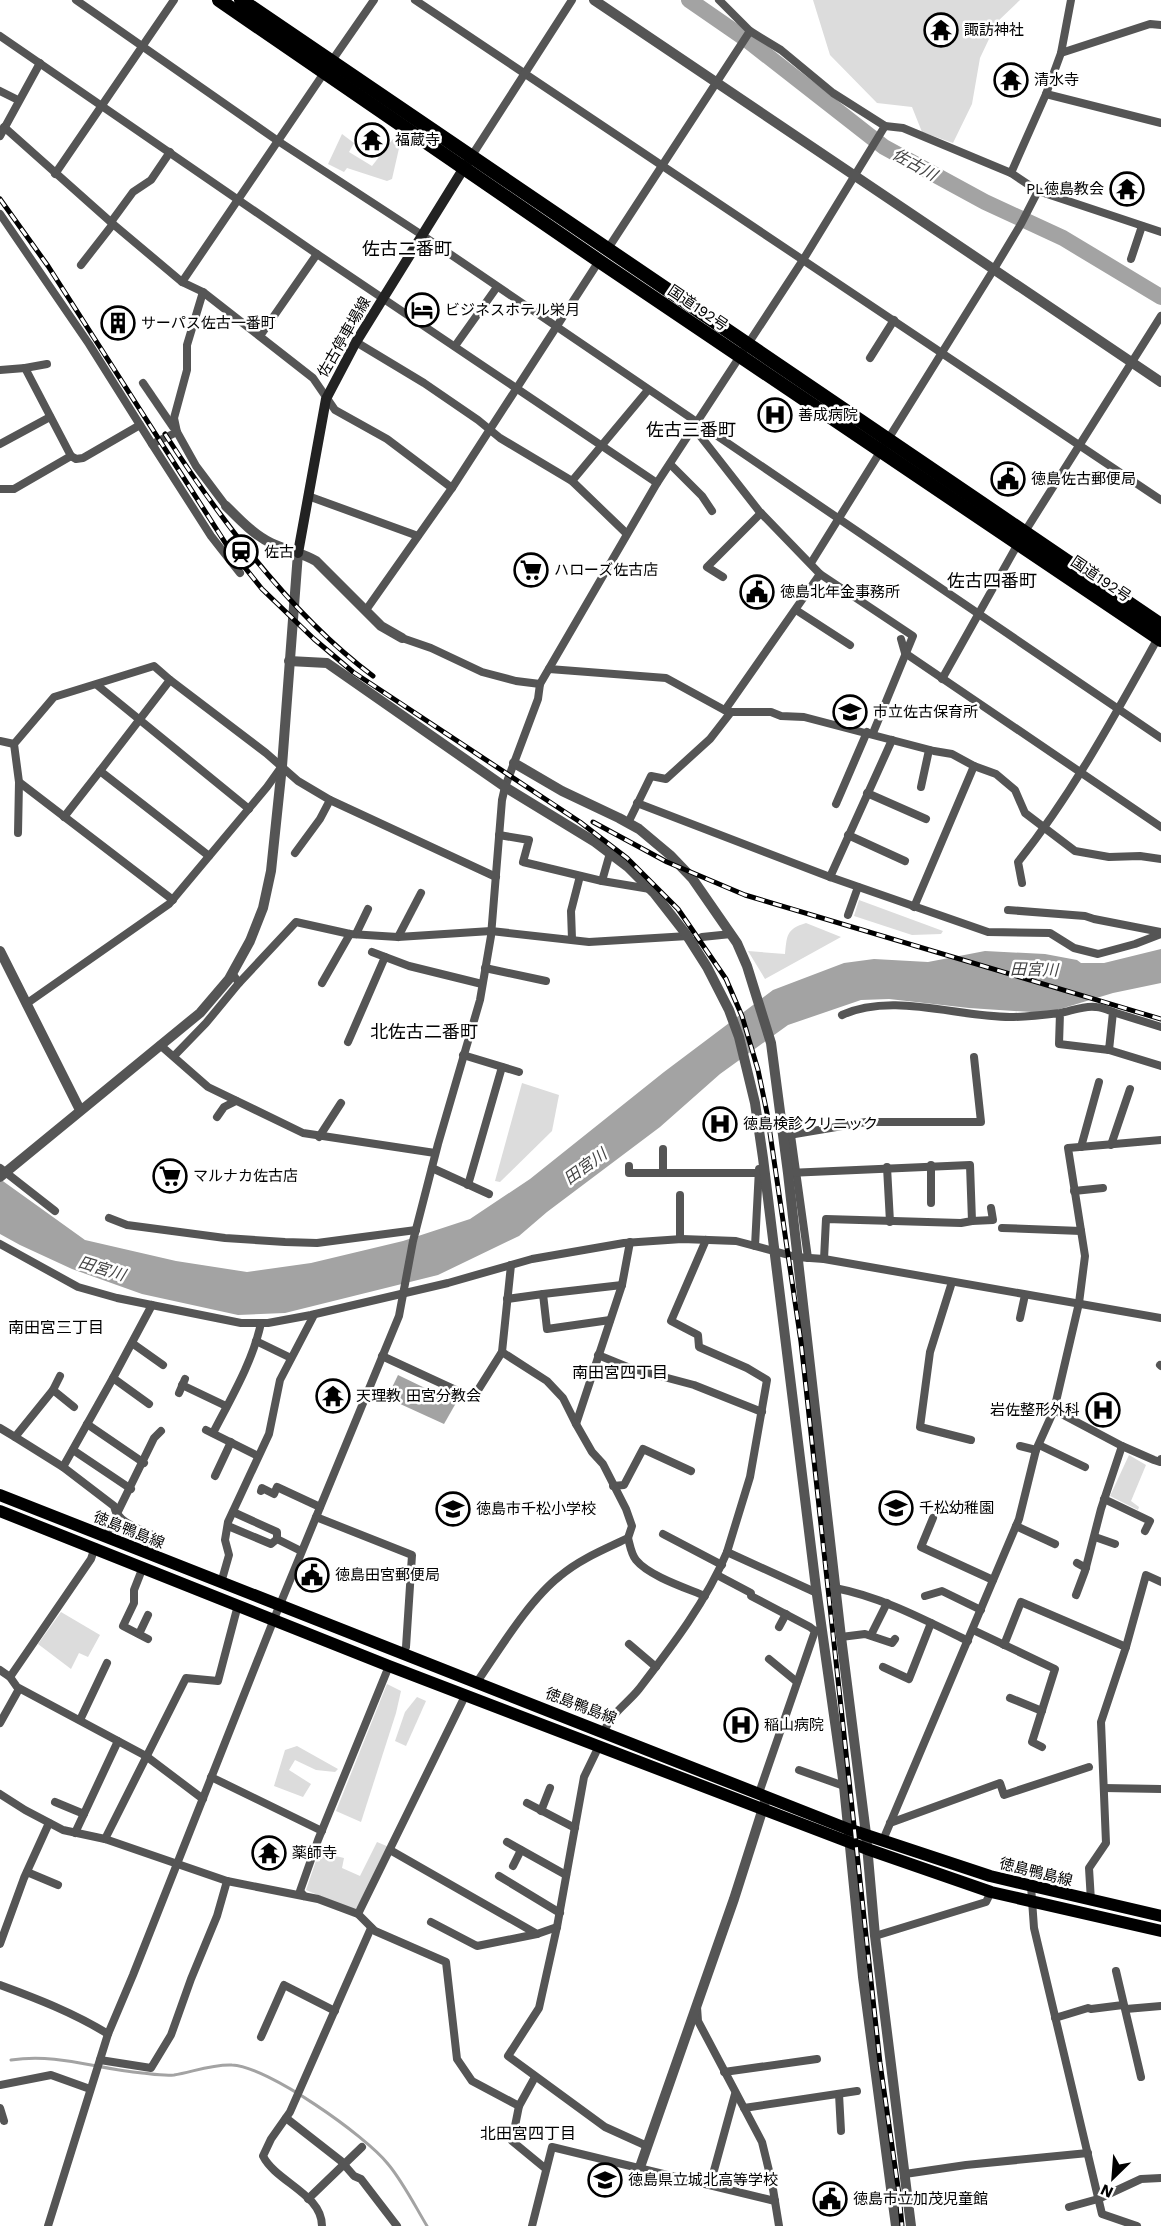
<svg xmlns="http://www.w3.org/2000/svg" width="1161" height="2226" viewBox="0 0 1161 2226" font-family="'Work Sans','Noto Sans JP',sans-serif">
<rect width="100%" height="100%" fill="#fff"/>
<!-- green -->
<g fill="#dcdcdc">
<path d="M813,0H1020L997,22L980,58L972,104L953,143L922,132L912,107L877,103L830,55Z"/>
<path d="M342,134L354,143L349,152L372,166L393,139L400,144L392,179L387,181L347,168L344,172L328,164Z"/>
<path d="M859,900L943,931L941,934L912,935L854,916Z"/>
<path d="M806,923L841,937L765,979L748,951L785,954C787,936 786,929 806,923Z"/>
<path d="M522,1083L559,1095L552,1131L500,1182L495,1181Z"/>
<path d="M1129,1455L1146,1465L1131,1501L1139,1507L1138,1510L1110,1496Z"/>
<path d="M61,1612L100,1635L88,1657L79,1653L71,1669L38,1644Z"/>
<path d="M387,1684L401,1691L396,1713L361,1822L336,1811Z"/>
<path d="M417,1697L426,1701L406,1746L395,1741L405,1712Z"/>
<path d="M297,1746L338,1769L335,1772L316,1770L295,1760L289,1770L311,1784L303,1797L274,1786L285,1750Z"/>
<path d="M377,1842L389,1847L355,1911L306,1890L319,1852L344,1858L342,1868L360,1876Z"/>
</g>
<!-- water -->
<g fill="#a3a3a3">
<path d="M1161,949V983L1113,993L1047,1013L969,1008L889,999L861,1000L788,1025L720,1074L660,1127L547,1212L519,1236L438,1275L285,1313L238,1315L142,1294L72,1269L20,1245L0,1234V1179L85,1240L176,1261L247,1272L311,1263L403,1241L470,1219L530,1179L664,1072L773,990L844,963L874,959L928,962L985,951L1045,954L1077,960L1081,963H1104Z"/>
<path d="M398,1375L456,1403L444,1424L387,1398Z"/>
</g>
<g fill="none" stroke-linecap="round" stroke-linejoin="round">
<!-- stream -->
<path stroke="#a3a3a3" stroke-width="3" d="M11,2060C58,2053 96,2069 142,2073C152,2074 163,2076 174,2075C192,2072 213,2064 232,2065C267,2066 366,2136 388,2164C403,2182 415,2206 427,2226"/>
<!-- river -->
<path stroke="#a3a3a3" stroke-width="16" d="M689,0L747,40L884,147L985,202L1063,238L1161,297"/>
<!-- minor -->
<g stroke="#555" stroke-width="8">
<path d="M76,0L278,141L422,235L1161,738"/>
<path d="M415,0L1161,500"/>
<path d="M719,0L750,31L781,50L833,93L885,126L903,128L1011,173L1038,191L1161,232"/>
<path d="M0,36L317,254L657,483"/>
<path d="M1061,53L1071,0"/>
<path d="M331,62L374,0"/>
<path d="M0,91L18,100"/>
<path d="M1046,94L1161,123"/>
<path d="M4,127L113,224L182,282L203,292L313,378L335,410L387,439L452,488L366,610"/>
<path d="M0,136L40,63"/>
<path d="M471,157L572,0"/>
<path d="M1011,173L1046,94L1061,53L1150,24L1161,25"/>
<path d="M55,174L174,0"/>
<path d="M0,214L89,344L152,444L177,432L196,466L226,506"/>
<path d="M111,222L133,192L151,180L170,152"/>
<path d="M607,250L750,31"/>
<path d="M1131,259L1142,226"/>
<path d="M81,265L113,224"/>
<path d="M182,282L324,73"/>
<path d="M260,336L317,254"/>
<path d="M356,342L424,383L478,420L500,438L572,481L626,533"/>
<path d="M455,346L497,287"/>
<path d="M870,358L894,320"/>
<path d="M25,368L47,364"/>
<path d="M0,370L25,368L71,456L76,459L83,458L140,425"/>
<path d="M143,383L173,427"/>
<path d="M694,428L759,511L820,574L913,636L873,733"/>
<path d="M177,432L174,418L187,370V345L203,292"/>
<path d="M0,444L50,417"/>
<path d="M152,444L211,536L240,573"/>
<path d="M670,464L702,496L712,511"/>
<path d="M572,481L648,390"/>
<path d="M452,488L599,261"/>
<path d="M0,489H14L71,456"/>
<path d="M308,496L418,536"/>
<path d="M811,563L994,269L1021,224L1038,191"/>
<path d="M723,577L707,567L761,513"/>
<path d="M796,610L850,645"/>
<path d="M402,638L431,648L482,672L516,681L540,684"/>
<path d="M901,639L905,653L1161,827"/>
<path d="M549,669L666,678L728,712H771L781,716L804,717L934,751L952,754L974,766L996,774L1015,790L1025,813L1075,851L1109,857L1140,856L1161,859"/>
<path d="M942,679L1024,533L1161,316"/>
<path d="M170,680L154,666L54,697L14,744L19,782L173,900"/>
<path d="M97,685L249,809"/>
<path d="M725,710L820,574"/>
<path d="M0,741L14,744"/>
<path d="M921,787L929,750"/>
<path d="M867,793L926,819"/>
<path d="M637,803L830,877L988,932L1050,933L1074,948L1098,954L1135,944L1161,934"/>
<path d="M836,804L867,732"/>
<path d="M64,817L100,771"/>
<path d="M628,823L651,776L666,779L710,739L731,712"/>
<path d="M18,833L19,782"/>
<path d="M499,835L529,840L523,862L602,881L650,889"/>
<path d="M848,835L905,861"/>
<path d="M295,853L320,819L330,800"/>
<path d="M209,856L100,771L170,680L266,753L298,781L330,800L496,877"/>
<path d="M830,877L892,740"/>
<path d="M602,881L610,853"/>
<path d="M1022,883L1018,862C1073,793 1115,715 1158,638"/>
<path d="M914,907L974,766"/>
<path d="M1008,910L1085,916L1094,919L1161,932"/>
<path d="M848,915L858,887"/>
<path d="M356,934L368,909"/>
<path d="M398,937L421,893"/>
<path d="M572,939L571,911L580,876"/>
<path d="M692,943L702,937L731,934"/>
<path d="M372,952L409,966L482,984"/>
<path d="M485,968L546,981"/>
<path d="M232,973L239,983L296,922L350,934L398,937L491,931L589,942L688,936"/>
<path d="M322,983L350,934"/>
<path d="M26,1004L169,904L267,787L282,766"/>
<path d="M1113,1012L1161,1027"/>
<path d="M842,1015C892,992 957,1017 1010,1017C1026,1017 1043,1015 1060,1013C1071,1011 1085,1005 1096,1007C1101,1007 1108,1010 1113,1012L1109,1050L1059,1044L1060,1013"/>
<path d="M348,1042L385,957"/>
<path d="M160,1045L208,1087L303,1133L435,1153"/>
<path d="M1109,1050L1161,1066"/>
<path d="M463,1055L519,1072"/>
<path d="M174,1056L206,1023L239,983"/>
<path d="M217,1117L224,1107L236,1101"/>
<path d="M791,1135L808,1258"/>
<path d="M783,1136L866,1122H981L974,1057"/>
<path d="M319,1137L341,1103"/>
<path d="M1111,1145L1130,1089"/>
<path d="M1081,1147L1099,1082"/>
<path d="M931,1165V1203"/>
<path d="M629,1166V1173H759"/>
<path d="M887,1167L890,1222"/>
<path d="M0,1168L55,1211"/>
<path d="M432,1168L489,1194"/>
<path d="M663,1173V1149"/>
<path d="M788,1173L970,1165L972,1221L961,1223L826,1219L824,1259"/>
<path d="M468,1185L502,1067"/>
<path d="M1074,1191L1103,1188"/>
<path d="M680,1195V1239"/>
<path d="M109,1218L127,1225L225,1238L285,1242L317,1243L416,1230"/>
<path d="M972,1221L993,1220L991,1208"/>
<path d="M1002,1228L1081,1231"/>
<path d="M706,1240L671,1321L698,1335L699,1347L747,1368L767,1380L750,1477L727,1552"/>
<path d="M0,1244L78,1287L117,1298L241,1323H268L311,1315L448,1283L532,1259L624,1243L682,1239L736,1241L796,1257L824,1259L1161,1318"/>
<path d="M755,1246L759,1169"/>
<path d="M952,1282L930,1352L920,1427L971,1440"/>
<path d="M543,1294L622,1285"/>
<path d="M507,1299L543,1294L547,1329L610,1320"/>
<path d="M1020,1318L1025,1295"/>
<path d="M256,1341L291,1358"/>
<path d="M132,1343L163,1365"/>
<path d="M502,1352L547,1381L563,1398L576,1424L622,1285L630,1242"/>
<path d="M598,1355L630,1368L694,1385L762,1412"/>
<path d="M382,1356L473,1398L502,1352L511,1265"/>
<path d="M1160,1365L1161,1366"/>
<path d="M113,1378L152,1305"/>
<path d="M182,1385L226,1406"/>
<path d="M53,1390L60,1376"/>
<path d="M179,1393L185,1379"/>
<path d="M74,1407L53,1390L15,1437L63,1467L114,1506C117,1523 140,1529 155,1536L149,1554"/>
<path d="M1054,1410L1122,1446L1154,1460L1160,1462L1161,1459"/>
<path d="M87,1424L144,1463"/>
<path d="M0,1428L15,1437"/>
<path d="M206,1430L258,1456"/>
<path d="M213,1433C231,1398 253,1361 261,1323"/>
<path d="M1039,1445L1085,1467"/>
<path d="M1020,1446L1036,1450"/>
<path d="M73,1450L131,1489"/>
<path d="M63,1467L113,1378L149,1404"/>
<path d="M215,1476L231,1442"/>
<path d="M613,1486L624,1485L643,1449L691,1471"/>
<path d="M261,1491L262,1488L274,1494L277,1487L320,1507"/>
<path d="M1104,1499L1150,1521L1145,1531"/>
<path d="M233,1512L277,1532V1539L301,1551"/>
<path d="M316,1517L412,1555L406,1647L403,1653"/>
<path d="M933,1518L921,1547L993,1580"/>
<path d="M228,1526L271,1544L277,1539"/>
<path d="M1016,1526L1055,1544"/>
<path d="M663,1534L722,1565"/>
<path d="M106,1536L154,1438L161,1431"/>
<path d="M1095,1537L1115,1544"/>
<path d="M628,1538C630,1545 631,1554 636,1560C649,1576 686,1588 705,1596"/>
<path d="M1077,1563L1086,1568"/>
<path d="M143,1567L134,1590V1603L123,1626L148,1639"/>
<path d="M717,1575L751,1593V1596L810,1627L815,1631"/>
<path d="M221,1583L229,1555L225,1540L228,1522L269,1434L280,1380L314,1315"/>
<path d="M835,1588C882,1597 925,1620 968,1641"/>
<path d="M1076,1595L1085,1571L1101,1509L1122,1446"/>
<path d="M925,1596L942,1591L981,1610"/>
<path d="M779,1627L786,1614"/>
<path d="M973,1630L1055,1669L1032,1742L1042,1747"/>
<path d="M139,1634L148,1615"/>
<path d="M871,1635L887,1603"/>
<path d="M841,1637L865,1634L892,1643L895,1639"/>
<path d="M629,1644L656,1667"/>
<path d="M1004,1645L1021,1602L1126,1647L1101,1722L1106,1843L1089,1868L1091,1901"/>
<path d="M1126,1647L1146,1575L1161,1582"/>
<path d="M769,1659L797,1682"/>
<path d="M883,1667L909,1679L931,1623"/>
<path d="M0,1670L10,1677L17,1687L146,1756L203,1799"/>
<path d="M10,1677L91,1559L95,1547"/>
<path d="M477,1682C499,1650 530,1599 560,1576C580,1559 605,1549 628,1538L632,1526L626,1509L603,1464L592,1452L576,1424"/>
<path d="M1010,1698L1042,1711"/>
<path d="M80,1720L107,1663"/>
<path d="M0,1723L19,1689"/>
<path d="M604,1732C610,1714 628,1703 639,1689C672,1646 706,1602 727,1552L817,1593"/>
<path d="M599,1746L584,1777L557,1927L539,2008L508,2056L605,2127L647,2146"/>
<path d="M799,1770L844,1786"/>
<path d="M211,1777L322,1831"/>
<path d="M1104,1788L1161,1789"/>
<path d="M759,1793L815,1631L822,1630"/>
<path d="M0,1794L25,1810L63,1830L105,1839L227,1881L318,1899L358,1914L375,1931L446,1962L457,2059L472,2081L519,2106L535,2077"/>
<path d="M55,1802L84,1814"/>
<path d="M527,1803L575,1828"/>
<path d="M541,1811L550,1788"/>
<path d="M890,1823L1000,1783L1004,1795L1089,1767"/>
<path d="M75,1833L118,1741"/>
<path d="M105,1839L186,1678L218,1681L238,1605"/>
<path d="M883,1840L1019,1519L1036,1450L1054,1410L1079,1303L1085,1256L1068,1148L1161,1140"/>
<path d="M507,1842L566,1875"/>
<path d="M390,1850L537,1934L557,1927"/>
<path d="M513,1866L521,1850"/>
<path d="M27,1872L58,1885"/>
<path d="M499,1876L560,1913"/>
<path d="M1031,1886L1034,1928L1102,2214L1137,2226"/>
<path d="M304,1896L300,1891L318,1840L389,1666"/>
<path d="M358,1914L466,1694"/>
<path d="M431,1922L477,1946L537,1934"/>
<path d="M875,1936L986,1902L991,1892"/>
<path d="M0,1944L24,1878L49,1823"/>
<path d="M1116,1971L1141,2077"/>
<path d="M0,1985C38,1999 74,2013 108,2034"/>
<path d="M697,2007L698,2021L762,2142L772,2183L779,2226"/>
<path d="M1126,2009L1161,2006"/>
<path d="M1055,2018L1088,2008L1091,2009L1123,2005"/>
<path d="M261,2037L284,1985L335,2011"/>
<path d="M100,2060L151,2068L171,2035L191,1979L217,1916L227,1881"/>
<path d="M724,2072L817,2059"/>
<path d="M0,2085L51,2075L90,2089"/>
<path d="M839,2094L841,2131"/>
<path d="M519,2106L512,2141L546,2169"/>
<path d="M0,2108L4,2121"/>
<path d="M744,2108L857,2091"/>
<path d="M286,2118L341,2161L354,2176L361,2179L397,2226"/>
<path d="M905,2174L966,2165L1088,2153"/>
<path d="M710,2185L735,2094"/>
<path d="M308,2199L362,2147"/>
<path d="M1069,2207L1098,2199L1141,2179L1161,2178"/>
<path d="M48,2226L108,2034L133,1975L274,1619L399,1316L413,1241L438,1144L480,1000L491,936L502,800L505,787L538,699L540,684L657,483L803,260L885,126"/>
<path d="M322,2226C322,2194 276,2182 263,2156L271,2139L290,2112L371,1928"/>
<path d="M532,2226L552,2147L775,2201"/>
</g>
<!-- tertiary -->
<g stroke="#555" stroke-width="10">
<path d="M594,0L1161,382"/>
<path d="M226,506C239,519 254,535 271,543C286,550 303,553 316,561L381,626L402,638"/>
<path d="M289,661L327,663L505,787L595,842L628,867L654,893L686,934L707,967L729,1010L739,1037L755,1103L763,1158L816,1588L844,1786L863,1977L896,2226"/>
<path d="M514,763L562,791L619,818L639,829L670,855L692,878L737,943L747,966L771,1043L788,1173L841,1637L866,1834L875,1936L911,2226"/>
<path d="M0,951L80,1110"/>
<path d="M0,1177L200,1013L229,979L250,941L263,908L271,871L282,766L298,553"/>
<path d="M640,2167L734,1899L765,1802"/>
</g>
<!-- secondary -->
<path stroke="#222" stroke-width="10" d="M298,553L326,399L356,342L467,163"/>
<!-- primary -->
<g stroke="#000" stroke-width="12">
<path d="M0,1495L848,1829L990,1876L1161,1916"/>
<path d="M0,1511L389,1666L867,1849L991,1892L1161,1931"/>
</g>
<!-- trunk -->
<g stroke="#000" stroke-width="14">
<path d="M219,0L599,261L1161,640"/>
<path d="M241,0L1161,625"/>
</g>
<defs>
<g id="rail">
<path d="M0,199L48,266L226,544L262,589L314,639L353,672L580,822L627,858L678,909L726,979L742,1016L758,1070L767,1113L801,1342L880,2063L899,2194L902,2226"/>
<path d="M165,434C220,519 291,615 373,676"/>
<path d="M593,822L667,862L745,895L1161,1019"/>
</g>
</defs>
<!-- rail casing -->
<use href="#rail" stroke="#000" stroke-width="5"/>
<!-- rail -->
<use href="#rail" stroke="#fff" stroke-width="3" stroke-dasharray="9" stroke-linecap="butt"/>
</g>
<!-- icons -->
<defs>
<symbol id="temple-ring" viewBox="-11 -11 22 22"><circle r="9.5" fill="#fff" stroke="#000" stroke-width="1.5"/><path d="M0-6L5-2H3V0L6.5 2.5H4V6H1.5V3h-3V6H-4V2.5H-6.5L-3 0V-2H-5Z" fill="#000"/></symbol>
<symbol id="hotel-ring" viewBox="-11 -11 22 22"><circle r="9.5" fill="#fff" stroke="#000" stroke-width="1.5"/><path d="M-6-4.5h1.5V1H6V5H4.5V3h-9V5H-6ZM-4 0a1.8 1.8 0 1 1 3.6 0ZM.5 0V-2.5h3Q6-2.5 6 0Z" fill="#000"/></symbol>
<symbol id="building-ring" viewBox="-11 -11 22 22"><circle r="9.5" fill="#fff" stroke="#000" stroke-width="1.5"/><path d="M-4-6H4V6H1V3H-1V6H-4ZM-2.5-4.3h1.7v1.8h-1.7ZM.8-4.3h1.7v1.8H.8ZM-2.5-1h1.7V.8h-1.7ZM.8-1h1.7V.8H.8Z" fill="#000"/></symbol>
<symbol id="hospital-ring" viewBox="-11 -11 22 22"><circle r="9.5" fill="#fff" stroke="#000" stroke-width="1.5"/><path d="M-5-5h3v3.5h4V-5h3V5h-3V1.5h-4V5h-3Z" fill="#000"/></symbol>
<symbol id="civic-ring" viewBox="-11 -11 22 22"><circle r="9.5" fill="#fff" stroke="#000" stroke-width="1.5"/><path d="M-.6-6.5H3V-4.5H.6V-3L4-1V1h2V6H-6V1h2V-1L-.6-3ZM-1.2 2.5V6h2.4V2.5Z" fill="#000"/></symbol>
<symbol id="station-ring" viewBox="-11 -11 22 22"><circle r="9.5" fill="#fff" stroke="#000" stroke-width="1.5"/><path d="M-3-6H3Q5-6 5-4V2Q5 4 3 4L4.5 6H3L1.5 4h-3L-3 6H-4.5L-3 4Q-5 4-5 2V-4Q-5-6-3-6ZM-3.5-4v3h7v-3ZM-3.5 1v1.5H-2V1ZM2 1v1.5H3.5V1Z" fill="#000"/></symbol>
<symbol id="supermarket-ring" viewBox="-11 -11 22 22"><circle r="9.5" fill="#fff" stroke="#000" stroke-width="1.5"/><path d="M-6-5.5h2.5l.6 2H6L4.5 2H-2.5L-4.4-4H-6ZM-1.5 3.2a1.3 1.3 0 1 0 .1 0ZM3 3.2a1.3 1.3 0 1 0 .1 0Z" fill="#000"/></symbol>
<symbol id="school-ring" viewBox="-11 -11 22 22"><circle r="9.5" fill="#fff" stroke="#000" stroke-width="1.5"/><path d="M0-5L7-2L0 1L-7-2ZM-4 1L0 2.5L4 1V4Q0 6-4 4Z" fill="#000"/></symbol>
</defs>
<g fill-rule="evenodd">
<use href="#temple-ring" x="922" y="11" width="38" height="38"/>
<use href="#temple-ring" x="992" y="61" width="38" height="38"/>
<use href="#temple-ring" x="353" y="121" width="38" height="38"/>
<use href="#temple-ring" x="1108" y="170" width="38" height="38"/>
<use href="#hotel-ring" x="403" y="291" width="38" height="38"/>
<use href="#building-ring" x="99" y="304" width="38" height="38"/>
<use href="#hospital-ring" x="756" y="396" width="38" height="38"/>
<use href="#civic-ring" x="989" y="460" width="38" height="38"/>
<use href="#station-ring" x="222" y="533" width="38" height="38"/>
<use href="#supermarket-ring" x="512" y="551" width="38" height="38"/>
<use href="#civic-ring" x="738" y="573" width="38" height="38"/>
<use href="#school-ring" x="831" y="693" width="38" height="38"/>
<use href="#hospital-ring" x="701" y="1105" width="38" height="38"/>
<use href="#supermarket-ring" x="151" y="1157" width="38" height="38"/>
<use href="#temple-ring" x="314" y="1377" width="38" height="38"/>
<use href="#hospital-ring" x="1084" y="1391" width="38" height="38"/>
<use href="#school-ring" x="877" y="1489" width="38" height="38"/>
<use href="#school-ring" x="434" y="1490" width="38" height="38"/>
<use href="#civic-ring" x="293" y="1556" width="38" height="38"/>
<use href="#hospital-ring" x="722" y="1706" width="38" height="38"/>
<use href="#temple-ring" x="250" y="1834" width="38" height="38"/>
<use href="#school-ring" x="586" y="2161" width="38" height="38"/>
<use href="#civic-ring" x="811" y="2180" width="38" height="38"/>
</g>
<g text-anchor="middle" stroke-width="5" stroke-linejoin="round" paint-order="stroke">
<!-- poi labels -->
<g font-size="15" fill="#000" stroke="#fff" text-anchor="start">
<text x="964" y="35">諏訪神社</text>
<text x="1034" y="85">清水寺</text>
<text x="395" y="145">福蔵寺</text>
<text x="1104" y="194" text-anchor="end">PL徳島教会</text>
<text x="445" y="315">ビジネスホテル栄月</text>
<text x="141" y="328">サーパス佐古一番町</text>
<text x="798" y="420">善成病院</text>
<text x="1031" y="484">徳島佐古郵便局</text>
<text x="264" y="557">佐古</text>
<text x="554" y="575">ハローズ佐古店</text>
<text x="780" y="597">徳島北年金事務所</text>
<text x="873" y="717">市立佐古保育所</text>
<text x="743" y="1129">徳島検診クリニック</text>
<text x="193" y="1181">マルナカ佐古店</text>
<text x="356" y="1401">天理教 田宮分教会</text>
<text x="1080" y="1415" text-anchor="end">岩佐整形外科</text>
<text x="919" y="1513">千松幼稚園</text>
<text x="476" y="1514">徳島市千松小学校</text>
<text x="335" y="1580">徳島田宮郵便局</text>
<text x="764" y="1730">稲山病院</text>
<text x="292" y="1858">薬師寺</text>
<text x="628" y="2185">徳島県立城北高等学校</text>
<text x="853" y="2204">徳島市立加茂児童館</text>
</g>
<!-- street labels -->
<g font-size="15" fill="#000" stroke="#fff">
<text transform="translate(698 308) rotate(34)" y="5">国道192号</text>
<text transform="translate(344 337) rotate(-60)" y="5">佐古停車場線</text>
<text transform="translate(1101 579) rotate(34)" y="5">国道192号</text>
<text transform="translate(129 1530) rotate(22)" y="5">徳島鴨島線</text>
<text transform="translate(581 1706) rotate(21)" y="5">徳島鴨島線</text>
<text transform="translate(1036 1872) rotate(14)" y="5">徳島鴨島線</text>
</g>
<!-- water labels -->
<g font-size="16" font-style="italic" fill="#444" stroke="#fff">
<text transform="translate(915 164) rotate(29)" y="6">佐古川</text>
<text transform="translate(1034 969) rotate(1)" y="6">田宮川</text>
<text transform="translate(585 1166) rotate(-36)" y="6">田宮川</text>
<text transform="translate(102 1268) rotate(17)" y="6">田宮川</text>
</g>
<!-- neighbourhood labels -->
<g font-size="16" fill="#000" stroke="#fff">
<text x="56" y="1333">南田宮三丁目</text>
<text x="620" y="1378">南田宮四丁目</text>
<text x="528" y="2139">北田宮四丁目</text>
</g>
<!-- quarter labels -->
<g font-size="18" fill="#000" stroke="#fff">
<text x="407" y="255">佐古二番町</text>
<text x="691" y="436">佐古三番町</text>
<text x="992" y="587">佐古四番町</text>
<text x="424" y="1038">北佐古二番町</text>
</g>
</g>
<!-- north arrow -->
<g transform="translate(1113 2178) rotate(205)" stroke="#ffffff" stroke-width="4.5" paint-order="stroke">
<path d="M0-4.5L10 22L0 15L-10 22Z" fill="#000000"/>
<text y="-9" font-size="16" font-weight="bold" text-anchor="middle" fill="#000000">N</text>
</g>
</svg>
